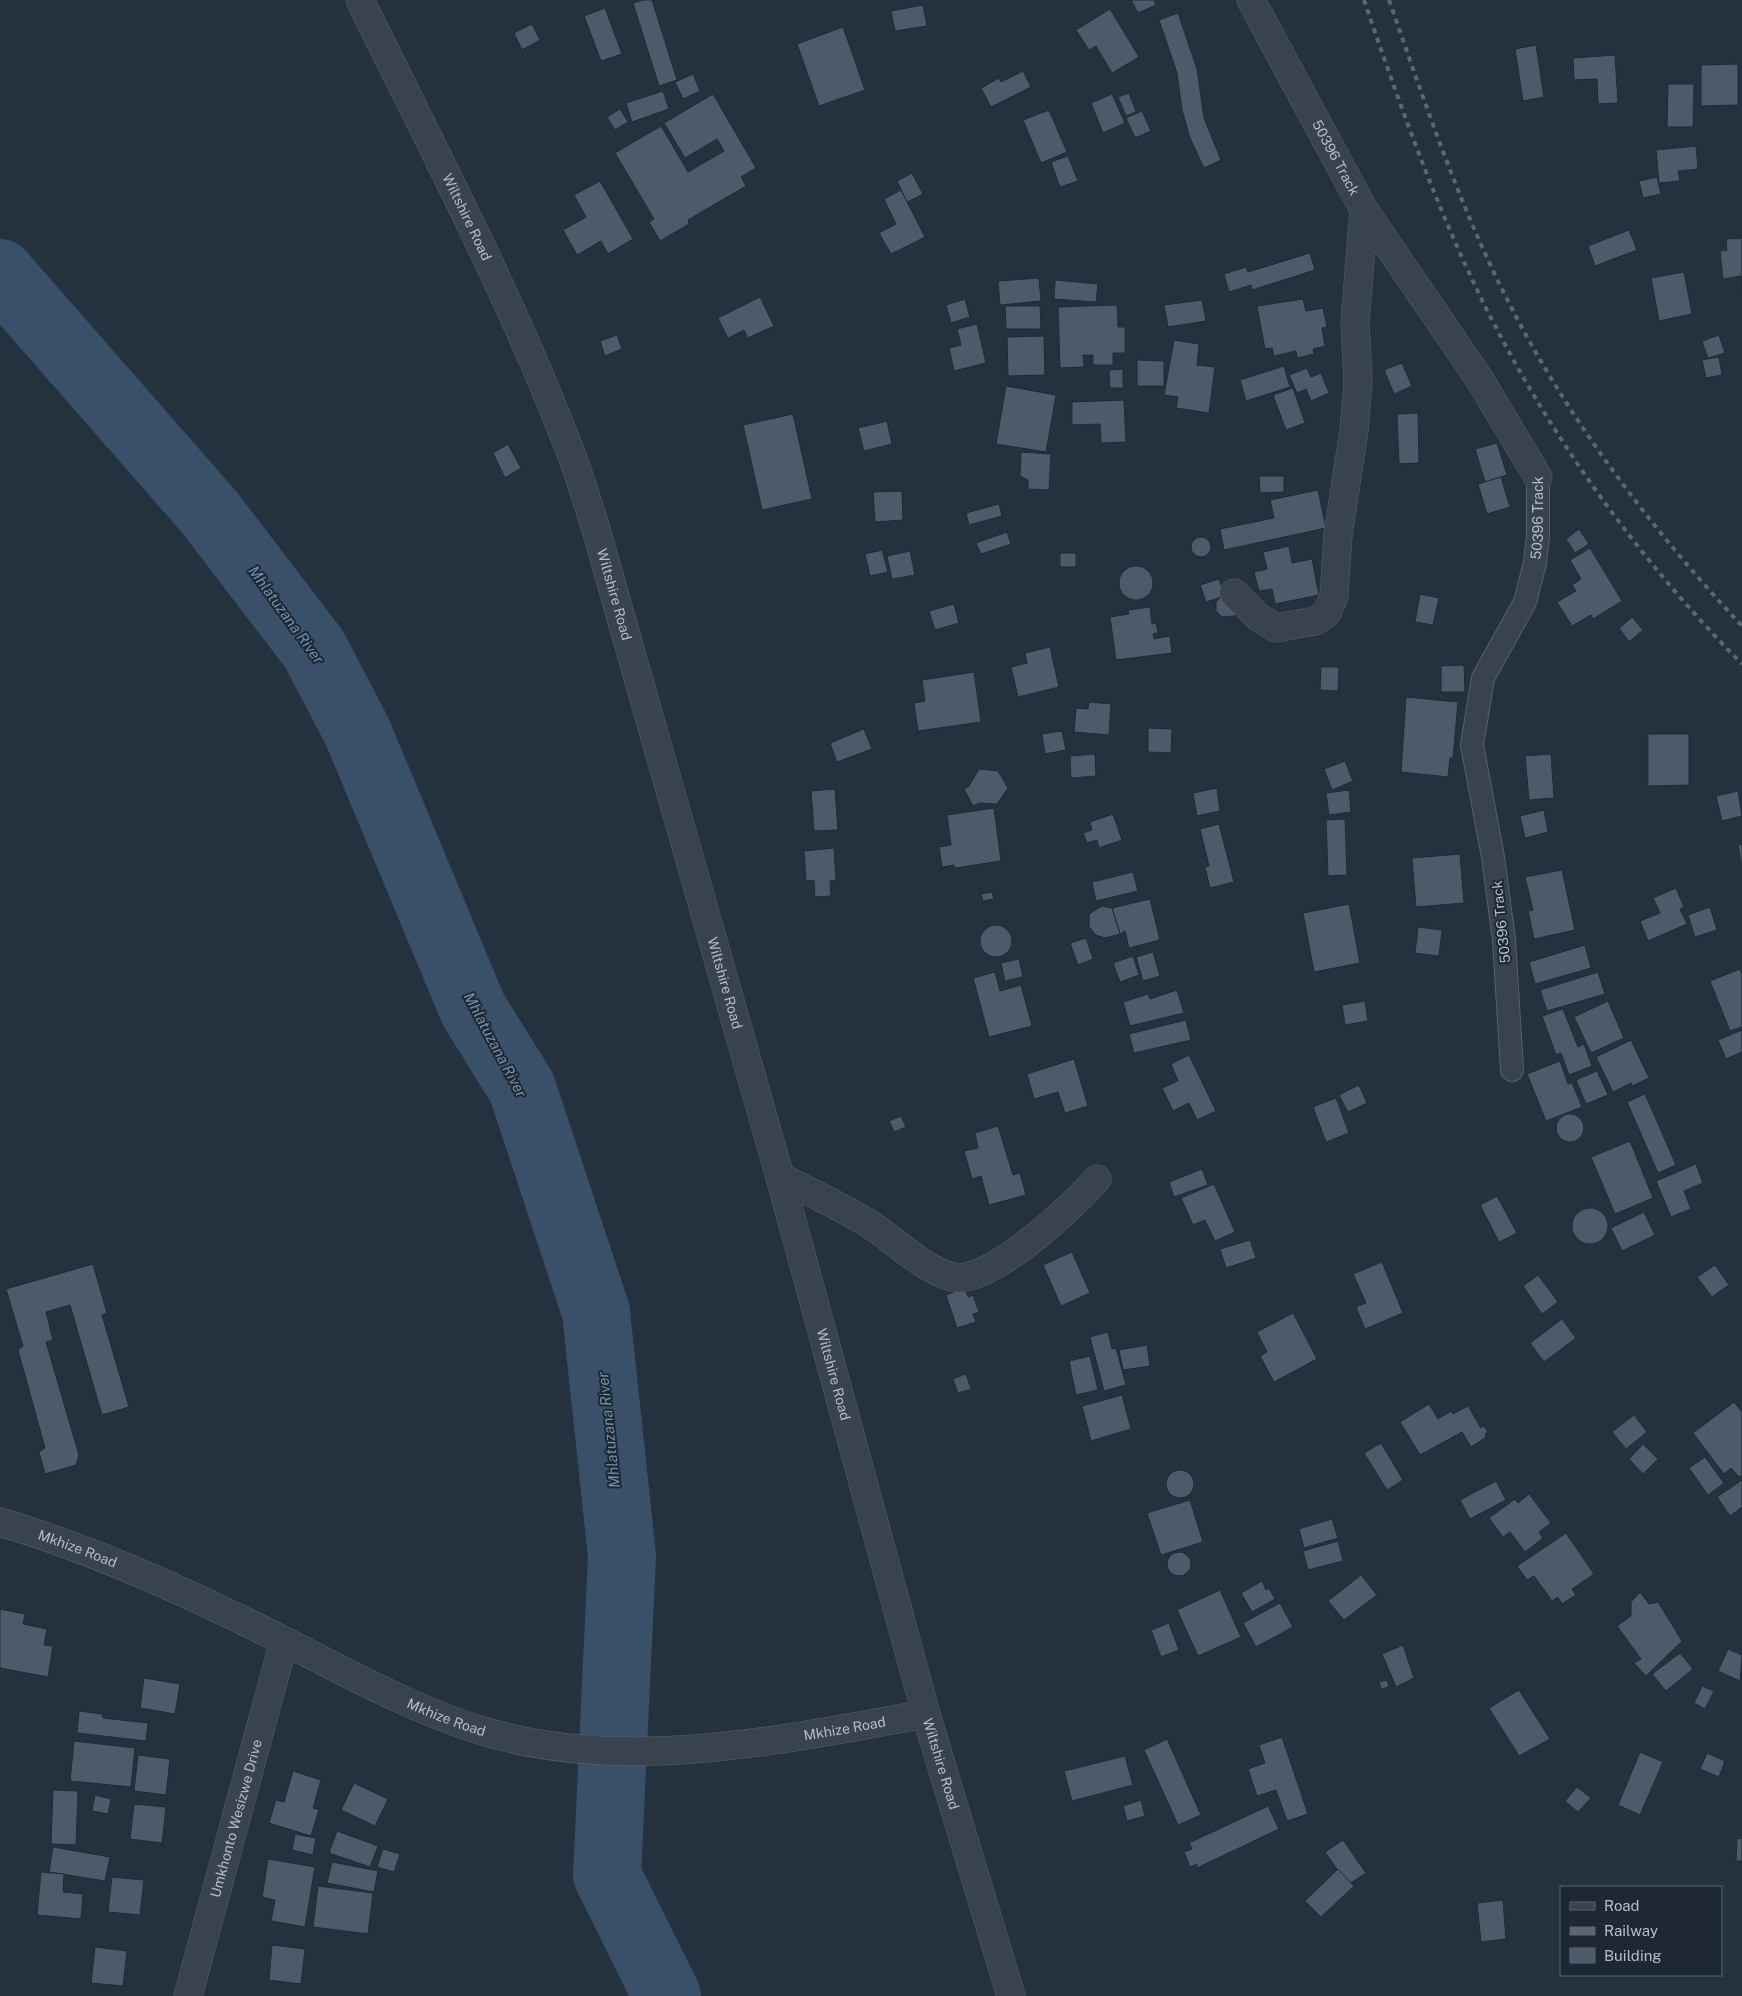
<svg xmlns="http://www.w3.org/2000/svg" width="1742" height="1996" viewBox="0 0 1742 1996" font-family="'Public Sans',sans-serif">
<rect width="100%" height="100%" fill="#24313f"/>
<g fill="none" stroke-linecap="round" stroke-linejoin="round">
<!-- river -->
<path stroke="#395068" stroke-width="68" d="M0,273L210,513L314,649L357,731L473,1009L522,1088L596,1312L622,1556L607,1875L667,1996"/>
</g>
<!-- building -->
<g fill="#4d5a6a" stroke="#1f2a36">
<path d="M643,0H652L677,80L659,86L633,3Z"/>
<path d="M1131,0H1154L1156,5L1138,13Z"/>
<path d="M923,5L927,26L895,31L891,11Z"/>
<path d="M605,8L622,54L601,61L584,16Z"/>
<path d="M1110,9L1139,57L1112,73L1096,46L1089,50L1076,30Z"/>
<path d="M1178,13L1197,69L1204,118L1221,160L1204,168L1190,138L1182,110L1177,73L1159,20Z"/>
<path d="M532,24L540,40L522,50L514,33Z"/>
<path d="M843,27L865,90L819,106L797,44Z"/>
<path d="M1536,45L1544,97L1523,101L1515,49Z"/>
<path d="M1615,55L1618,103L1598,104L1597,79L1574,80L1573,58Z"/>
<path d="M1738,64V105L1701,106V65Z"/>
<path d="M1023,71L1031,87L991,107L981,88L999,78L1001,82Z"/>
<path d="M693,74L700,91L683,99L675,82Z"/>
<path d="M1668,84H1694L1693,127H1667Z"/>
<path d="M663,91L669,109L632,122L626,103Z"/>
<path d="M1129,93L1136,112L1126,116L1118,97Z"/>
<path d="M713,94L756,168L741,177L746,186L688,220L689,224L660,241L649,222L654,219L615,153L661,126L688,172L724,151L717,139L685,158L664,123Z"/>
<path d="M1112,94L1125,123L1103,133L1091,103Z"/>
<path d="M620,109L628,122L615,130L607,117Z"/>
<path d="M1049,110L1067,152L1041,163L1023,120Z"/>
<path d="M1142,111L1151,131L1135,138L1126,118Z"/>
<path d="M1696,146L1698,169L1678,171L1680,181L1659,183L1656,150Z"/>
<path d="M1068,156L1078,181L1060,187L1051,162Z"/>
<path d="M912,173L923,194L907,202L897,181Z"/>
<path d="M1657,177L1661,194L1643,198L1639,181Z"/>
<path d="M600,181L633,239L608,254L601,241L577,255L563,230L586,217L574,195Z"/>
<path d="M901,190L925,237L891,254L879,233L896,224L884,199Z"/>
<path d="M1629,230L1637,250L1595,266L1588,246Z"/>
<path d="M1742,238V290L1741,276L1723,279L1720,251L1727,250L1726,239Z"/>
<path d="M1310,253L1315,270L1252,290L1251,285L1229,292L1224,274L1246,267L1248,272Z"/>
<path d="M1684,272L1692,314L1659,321L1651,278Z"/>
<path d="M1039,278L1041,301L1000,305L998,281Z"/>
<path d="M1055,280L1098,284L1096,302L1054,299Z"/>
<path d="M760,297L774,326L748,338L744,330L728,338L718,318Z"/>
<path d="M965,299L970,317L951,323L946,305Z"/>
<path d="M1303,299L1306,311L1323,308L1327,327L1322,328L1325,346L1313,349L1314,354L1297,358L1296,351L1274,356L1272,348L1265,349L1257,306Z"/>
<path d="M1202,300L1206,321L1168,327L1164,305Z"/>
<path d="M1117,305L1118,327H1125V353H1113V365H1093V355H1083L1084,367L1060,368L1058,307Z"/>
<path d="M1005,306H1040L1041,329H1006Z"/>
<path d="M977,324L986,363L954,371L949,348L961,345L957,329Z"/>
<path d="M617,335L622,349L605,356L600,341Z"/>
<path d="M1719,335L1725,353L1708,358L1702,341Z"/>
<path d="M1044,336L1045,375L1008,376L1007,337Z"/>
<path d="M1174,340L1199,344L1197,365L1215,367L1209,413L1176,408L1178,397L1164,395Z"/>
<path d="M1719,357L1722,375L1706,378L1702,360Z"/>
<path d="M1137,360L1164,361V386H1137Z"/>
<path d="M1402,363L1412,386L1394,394L1384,370Z"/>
<path d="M1284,366L1290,387L1246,401L1240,380Z"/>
<path d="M1307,368L1311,377L1321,373L1329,393L1311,401L1306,389L1297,393L1289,375Z"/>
<path d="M1123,369V388H1110L1109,370Z"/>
<path d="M1006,386L1056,395L1046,452L996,444Z"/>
<path d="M1293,388L1305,423L1286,430L1273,395Z"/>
<path d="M1124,400L1126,442L1101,443L1100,424L1072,425V402Z"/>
<path d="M1418,413L1419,463L1399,464L1397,414Z"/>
<path d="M793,414L812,499L762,510L743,425Z"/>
<path d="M887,421L892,444L864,451L858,428Z"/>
<path d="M1497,443L1507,475L1485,482L1475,449Z"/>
<path d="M508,444L521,468L505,478L493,453Z"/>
<path d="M1021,452L1051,454L1049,490L1028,489V480L1020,476Z"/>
<path d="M1259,476H1284V492L1260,493Z"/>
<path d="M1501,477L1510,507L1487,514L1478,484Z"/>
<path d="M1318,490L1326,528L1224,550L1220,529L1274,518L1270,500Z"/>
<path d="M902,491L903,520L875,522L873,492Z"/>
<path d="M999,504L1002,516L969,525L966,513Z"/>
<path d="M1579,529L1589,544L1575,553L1566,539Z"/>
<path d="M1007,532L1011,544L981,554L976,543Z"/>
<circle cx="1201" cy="547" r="10"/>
<path d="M1289,546L1292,563L1312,559L1319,595L1275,604L1272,589L1259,591L1254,572L1267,569L1263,552Z"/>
<path d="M1590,548L1622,601L1593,619L1591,615L1572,626L1557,602L1576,591L1572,585L1581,579L1570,560Z"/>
<path d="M882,550L888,572L870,576L865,554Z"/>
<path d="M910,551L915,575L892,579L887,556Z"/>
<rect x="1060" y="553" width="16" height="14"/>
<circle cx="1136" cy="583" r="17"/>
<path d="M1219,579L1225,596L1206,602L1200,585Z"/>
<path d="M1420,594L1439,598L1433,625L1415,622Z"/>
<path d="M1222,596L1237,613L1234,616L1222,617L1216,611V602Z"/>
<path d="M954,604L959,623L935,630L929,611Z"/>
<path d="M1150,607L1152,624L1156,623L1158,633L1153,634L1154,639L1170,636L1172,653L1116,660L1110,617L1129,614L1128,610Z"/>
<path d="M1632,617L1643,630L1629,642L1619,628Z"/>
<path d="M1050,647L1059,687L1018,697L1011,667L1027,663L1025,653Z"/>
<path d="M1464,665L1465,692H1441V666Z"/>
<path d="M1321,667H1339L1338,691L1320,690Z"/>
<path d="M974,672L981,722L918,731L914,703L925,701L922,680Z"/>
<path d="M1406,697L1458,702L1453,758H1450L1448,777L1401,772Z"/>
<path d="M1089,702L1111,704L1109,735L1074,732L1076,708L1088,709Z"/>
<path d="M1148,728L1172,729L1171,753L1148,752Z"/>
<path d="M864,729L872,749L837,762L830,743Z"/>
<path d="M1062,731L1066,750L1045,754L1042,734Z"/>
<path d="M1648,734H1689V785L1648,786Z"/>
<path d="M1095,754L1096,776L1071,778L1070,756Z"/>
<path d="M1551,754L1554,798L1529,800L1525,756Z"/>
<path d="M1345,761L1353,781L1332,790L1324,769Z"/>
<path d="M979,769L998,771L1008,788L997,804L979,803L973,806L964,789L969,786Z"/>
<path d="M1217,788L1220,811L1197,816L1193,793Z"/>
<path d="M835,789L838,830L814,831L811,791Z"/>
<path d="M1349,790L1351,812L1329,815L1326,793Z"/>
<path d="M1738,791L1742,816L1722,821L1716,796Z"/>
<path d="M994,808L1001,861L955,868L954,865L942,867L939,847L951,845L947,815Z"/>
<path d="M1544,810L1548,832L1525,838L1520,816Z"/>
<path d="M1113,814L1122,840L1099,848L1097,840L1087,843L1083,833L1092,830L1090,822Z"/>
<path d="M1345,819L1347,875L1328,876L1326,820Z"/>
<path d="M1219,824L1234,882L1210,888L1205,867L1209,866L1200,829Z"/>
<path d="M1742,844V864H1741L1738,845Z"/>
<path d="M834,848L836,880L830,881L831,896L815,897L814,880L806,881L804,851Z"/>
<path d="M1460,854L1464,903L1416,907L1412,858Z"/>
<path d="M1562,870L1575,930L1534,939L1528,911L1533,910L1525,877Z"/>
<path d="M1133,872L1138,891L1096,901L1092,882Z"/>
<path d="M1676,888L1684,907L1680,909L1687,924L1648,941L1640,921L1660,913L1653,898Z"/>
<path d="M992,892L994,899L983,901L981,894Z"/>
<path d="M1150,899L1160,940L1129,948L1125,931L1120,934L1112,908Z"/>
<path d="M1349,904L1360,963L1314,972L1303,913Z"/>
<path d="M1102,906L1112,908L1120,934L1105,938L1096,935L1089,927V914Z"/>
<path d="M1710,907L1717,930L1695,937L1688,915Z"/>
<circle cx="996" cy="941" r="16"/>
<path d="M1418,927L1442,930L1439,956L1415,953Z"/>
<path d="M1086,938L1093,959L1078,965L1070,943Z"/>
<path d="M1585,945L1591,968L1535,984L1529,962Z"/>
<path d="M1153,952L1160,976L1143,981L1136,957Z"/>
<path d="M1133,956L1139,975L1120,982L1113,963Z"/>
<path d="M1019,959L1023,977L1005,981L1001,963Z"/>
<path d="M1740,969L1742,975V1027L1730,1031L1710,981Z"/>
<path d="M995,972L1000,991L1021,985L1032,1026L989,1037L973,978Z"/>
<path d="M1598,972L1605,994L1547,1011L1540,990Z"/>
<path d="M1177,990L1184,1013L1130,1026L1123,1002L1148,994L1150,999Z"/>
<path d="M1365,1001L1368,1021L1345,1025L1342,1005Z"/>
<path d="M1608,1001L1624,1038L1591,1053L1574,1017Z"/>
<path d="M1563,1009L1578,1047L1584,1044L1592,1066L1569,1075L1561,1053L1556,1055L1542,1016Z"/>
<path d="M1186,1020L1191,1040L1134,1053L1129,1034Z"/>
<path d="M1742,1030V1052L1726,1059L1718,1040Z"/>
<path d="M1631,1040L1649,1078L1632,1086L1631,1083L1613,1092L1596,1057Z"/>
<path d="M1189,1055L1216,1111L1197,1120L1189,1103L1173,1111L1162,1088L1178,1081L1171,1064Z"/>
<path d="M1074,1059L1088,1106L1065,1113L1058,1092L1034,1099L1027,1074Z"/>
<path d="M1560,1061L1568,1084L1572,1083L1582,1107L1546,1121L1527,1074Z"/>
<path d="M1597,1071L1608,1095L1586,1104L1576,1080Z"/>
<path d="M1359,1085L1367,1103L1348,1112L1339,1095Z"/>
<path d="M1645,1094L1676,1165L1658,1173L1627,1102Z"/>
<path d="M1336,1098L1349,1133L1326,1142L1313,1107Z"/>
<circle cx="1570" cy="1128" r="14"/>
<path d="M901,1116L906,1127L894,1132L889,1121Z"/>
<path d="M998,1126L1013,1175L1020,1173L1026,1195L989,1205L981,1176L972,1179L964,1151L978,1148L975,1133Z"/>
<path d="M1630,1141L1653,1198L1615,1214L1591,1157Z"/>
<path d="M1696,1164L1703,1183L1684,1191L1691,1209L1671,1217L1656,1181Z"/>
<path d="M1202,1169L1208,1185L1174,1197L1169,1182Z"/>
<path d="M1214,1184L1235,1232L1215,1241L1205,1220L1193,1225L1181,1198Z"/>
<path d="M1497,1196L1517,1233L1499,1242L1480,1205Z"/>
<circle cx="1590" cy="1226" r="18"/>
<path d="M1644,1212L1655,1235L1622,1251L1611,1228Z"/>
<path d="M1250,1240L1256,1258L1226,1268L1220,1249Z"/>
<path d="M1072,1252L1090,1293L1061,1306L1043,1265Z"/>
<path d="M1382,1262L1403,1313L1365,1329L1356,1307L1366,1303L1353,1274Z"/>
<path d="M93,1264L107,1313L102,1315L129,1407L102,1415L70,1305L46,1312L53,1340L46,1342L79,1455L76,1465L45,1474L39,1452L45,1448L18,1350L23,1346L6,1289Z"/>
<path d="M1715,1265L1729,1285L1712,1297L1697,1277Z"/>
<path d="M1538,1275L1558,1302L1542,1314L1523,1286Z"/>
<path d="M965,1288L968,1297L973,1295L979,1312L973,1314L976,1322L957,1328L946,1295Z"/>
<path d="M1293,1313L1317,1359L1274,1382L1260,1356L1267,1352L1257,1332Z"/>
<path d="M1562,1319L1576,1338L1544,1362L1530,1343Z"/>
<path d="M1108,1332L1112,1349L1116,1348L1126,1385L1104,1391L1090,1337Z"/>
<path d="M1147,1345L1150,1366L1123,1370L1119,1350Z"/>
<path d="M1090,1356L1098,1390L1076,1395L1069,1361Z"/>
<path d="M966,1374L971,1389L958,1393L953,1379Z"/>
<path d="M1122,1395L1131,1429L1091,1441L1082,1406Z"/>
<path d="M1734,1402L1742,1412V1475L1739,1477L1731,1468L1724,1474L1693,1433Z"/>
<path d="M1429,1404L1438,1419L1451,1411L1453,1414L1468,1406L1481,1428L1484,1426L1488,1432L1485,1434L1486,1437L1471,1447L1462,1432L1420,1455L1400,1422Z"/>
<path d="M1634,1415L1647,1432L1626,1449L1612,1432Z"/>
<path d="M1381,1443L1403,1480L1387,1490L1364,1453Z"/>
<path d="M1643,1444L1658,1459L1643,1474L1629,1459Z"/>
<path d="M1705,1457L1724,1483L1708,1495L1689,1468Z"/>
<circle cx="1180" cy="1484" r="14"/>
<path d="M1742,1480V1507L1730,1516L1717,1497Z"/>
<path d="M1496,1481L1506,1500L1470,1519L1460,1500Z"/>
<path d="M1529,1494L1551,1523L1539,1532L1543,1538L1525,1552L1510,1532L1503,1537L1489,1518L1515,1499L1518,1503Z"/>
<path d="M1190,1500L1203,1542L1161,1555L1147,1513Z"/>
<path d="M1332,1519L1338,1538L1304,1548L1299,1529Z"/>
<path d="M1566,1533L1594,1574L1572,1589L1576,1595L1562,1604L1558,1597L1552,1601L1534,1576L1527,1580L1517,1566Z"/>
<path d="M1338,1541L1343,1561L1308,1570L1303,1551Z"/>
<circle cx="1179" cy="1564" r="12"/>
<path d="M1361,1575L1377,1595L1344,1620L1328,1601Z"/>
<path d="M1262,1581L1266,1590L1269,1588L1275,1599L1252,1612L1241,1593Z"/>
<path d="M1220,1590L1241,1637L1198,1656L1177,1610Z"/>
<path d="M1640,1592L1649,1604L1658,1602L1682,1641L1646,1676L1634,1663L1641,1659L1617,1626L1631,1616V1602Z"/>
<path d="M1280,1603L1293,1627L1256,1647L1243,1623Z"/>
<path d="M0,1609L25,1614L23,1624L47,1629L44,1645L53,1646L48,1677L0,1668Z"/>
<path d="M1169,1623L1179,1650L1161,1657L1151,1630Z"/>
<path d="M1403,1645L1414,1678L1396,1687L1382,1654Z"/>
<path d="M1728,1649L1742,1655L1740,1681L1718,1671Z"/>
<path d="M1680,1653L1693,1669L1666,1691L1652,1674Z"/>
<path d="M144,1678L180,1684L175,1714L140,1708Z"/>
<path d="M1387,1680L1389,1687L1381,1689L1379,1682Z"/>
<path d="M1702,1686L1714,1691L1705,1709L1694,1703Z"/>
<path d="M1519,1690L1550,1739L1519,1756L1489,1708Z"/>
<path d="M79,1711L102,1714L103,1718L148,1723L146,1741L77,1733Z"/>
<path d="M1282,1737L1308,1814L1287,1821L1276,1790L1257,1796L1248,1769L1265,1763L1259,1745Z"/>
<path d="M1167,1739L1201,1815L1178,1825L1144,1750Z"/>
<path d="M74,1741L135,1748L131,1787L70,1781Z"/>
<path d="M1640,1752L1663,1762L1640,1815L1618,1805Z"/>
<path d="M1707,1753L1725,1761L1719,1777L1700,1769Z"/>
<path d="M138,1755L170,1759L166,1795L134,1791Z"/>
<path d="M1125,1756L1133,1785L1072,1801L1064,1771Z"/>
<path d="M293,1771L321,1780L313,1808L319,1810L311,1836L269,1823L276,1800L284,1802Z"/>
<path d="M354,1783L388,1799L375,1826L341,1810Z"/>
<path d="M1577,1787L1591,1798L1578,1812L1565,1801Z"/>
<path d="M53,1790L78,1791L76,1845L51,1844Z"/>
<path d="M95,1795L111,1799L108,1814L92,1811Z"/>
<path d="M1141,1800L1145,1816L1127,1821L1123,1806Z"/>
<path d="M134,1804L166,1807L162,1843L130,1839Z"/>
<path d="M1268,1806L1279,1829L1197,1868V1864L1190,1867L1184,1852L1192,1849L1189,1843Z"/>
<path d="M337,1831L378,1846L370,1867L329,1853Z"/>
<path d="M295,1834L316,1838L313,1855L292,1850Z"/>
<path d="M1737,1838L1742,1839V1861H1736Z"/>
<path d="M1343,1840L1366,1873L1348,1885L1325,1852Z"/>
<path d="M53,1847L110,1857L105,1881L49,1872Z"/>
<path d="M383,1849L400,1854L394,1872L377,1867Z"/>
<path d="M268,1859L315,1867L305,1927L271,1921L275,1900L262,1897Z"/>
<path d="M332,1862L378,1871L374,1892L327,1883Z"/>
<path d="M1338,1869L1354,1886L1321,1917L1305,1901Z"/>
<path d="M41,1872L64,1874L63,1892L83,1894L81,1919L37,1915Z"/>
<path d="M112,1877L144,1880L140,1915L108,1912Z"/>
<path d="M318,1886L373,1893L368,1934L313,1927Z"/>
<path d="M1503,1900L1506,1939L1481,1942L1477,1903Z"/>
<path d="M272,1945L305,1949L301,1984L269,1980Z"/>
<path d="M95,1947L127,1951L123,1986L91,1983Z"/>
</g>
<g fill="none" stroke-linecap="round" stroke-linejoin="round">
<defs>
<g id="service">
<path id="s1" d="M1512,1070L1504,940L1493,857L1472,745L1483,678L1525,602L1535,563L1538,536V477"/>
</g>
<g id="minor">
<path id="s2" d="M1251,0L1364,210L1480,380L1538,477"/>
<path d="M1234,593L1258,617L1276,628L1315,621L1327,613L1334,596L1338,535L1354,430L1358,382L1355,322L1364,210"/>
<path d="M780,1177C810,1192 840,1206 868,1223C895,1240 921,1268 952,1277C988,1287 1074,1205 1097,1179"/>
<path id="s3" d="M0,1522C98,1551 193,1595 284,1641C352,1675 417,1712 490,1733C629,1773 787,1739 926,1714"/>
<path id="s4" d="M188,1996L284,1641"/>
</g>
<g id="tertiary">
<path id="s5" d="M360,0C430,143 505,285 563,433C576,463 585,495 595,526L780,1177L926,1714L1011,1996"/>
</g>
</defs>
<!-- service casing -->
<use href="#service" stroke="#56616d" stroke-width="24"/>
<!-- minor casing -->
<use href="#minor" stroke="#56616d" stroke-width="29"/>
<!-- tertiary casing -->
<use href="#tertiary" stroke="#56616d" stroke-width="29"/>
<!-- service -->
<use href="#service" stroke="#38434f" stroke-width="22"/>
<!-- minor -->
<use href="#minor" stroke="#38434f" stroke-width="28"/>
<!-- tertiary -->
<use href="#tertiary" stroke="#38434f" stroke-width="28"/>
<!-- rail -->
<g stroke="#5a6776" stroke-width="4" stroke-dasharray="5 5" stroke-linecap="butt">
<path d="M1364,0C1398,100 1434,201 1480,296C1546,431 1636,557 1742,664"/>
<path d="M1389,0C1425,103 1460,208 1510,305C1570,422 1653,531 1742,626"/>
</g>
</g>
<g text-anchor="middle" stroke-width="4" stroke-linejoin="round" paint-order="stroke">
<!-- street labels -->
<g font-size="14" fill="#b4beca" stroke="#1d2834">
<text dy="5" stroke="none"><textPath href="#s2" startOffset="179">50396 Track</textPath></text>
<text dy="5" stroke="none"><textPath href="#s5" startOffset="242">Wiltshire Road</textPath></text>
<text dy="5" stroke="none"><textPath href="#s1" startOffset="568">50396 Track</textPath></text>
<text dy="5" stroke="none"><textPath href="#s5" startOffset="648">Wiltshire Road</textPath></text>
<text transform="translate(1501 922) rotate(-96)" y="5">50396 Track</text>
<text dy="5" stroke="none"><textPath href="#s5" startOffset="1052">Wiltshire Road</textPath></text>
<text dy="5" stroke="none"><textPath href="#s5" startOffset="1458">Wiltshire Road</textPath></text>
<text dy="5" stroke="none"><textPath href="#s3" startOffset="82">Mkhize Road</textPath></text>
<text dy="5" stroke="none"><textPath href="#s3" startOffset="488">Mkhize Road</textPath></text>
<text dy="5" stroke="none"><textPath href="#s3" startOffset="892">Mkhize Road</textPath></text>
<text dy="5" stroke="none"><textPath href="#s5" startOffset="1862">Wiltshire Road</textPath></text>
<text dy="5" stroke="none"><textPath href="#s4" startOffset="184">Umkhonto Wesizwe Drive</textPath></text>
</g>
<!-- water labels -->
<g font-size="15" font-style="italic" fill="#7490ad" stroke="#1d2834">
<text transform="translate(286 615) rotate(54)" y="5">Mhlatuzana River</text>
<text transform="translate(495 1045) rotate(62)" y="5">Mhlatuzana River</text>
<text transform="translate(609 1430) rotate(-96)" y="5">Mhlatuzana River</text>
</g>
</g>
<!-- legend -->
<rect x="1560" y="1886" width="162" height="90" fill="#1d2834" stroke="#596470"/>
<rect x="1570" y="1902" width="25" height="8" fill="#38434f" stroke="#596470"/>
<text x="1604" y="1911" font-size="15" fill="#b4beca">Road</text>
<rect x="1570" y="1927" width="25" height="8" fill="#5a6776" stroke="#596470"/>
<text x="1604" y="1936" font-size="15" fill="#b4beca">Railway</text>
<rect x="1570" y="1948" width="25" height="15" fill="#4d5a6a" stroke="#596470"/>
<text x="1604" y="1961" font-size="15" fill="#b4beca">Building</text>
</svg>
